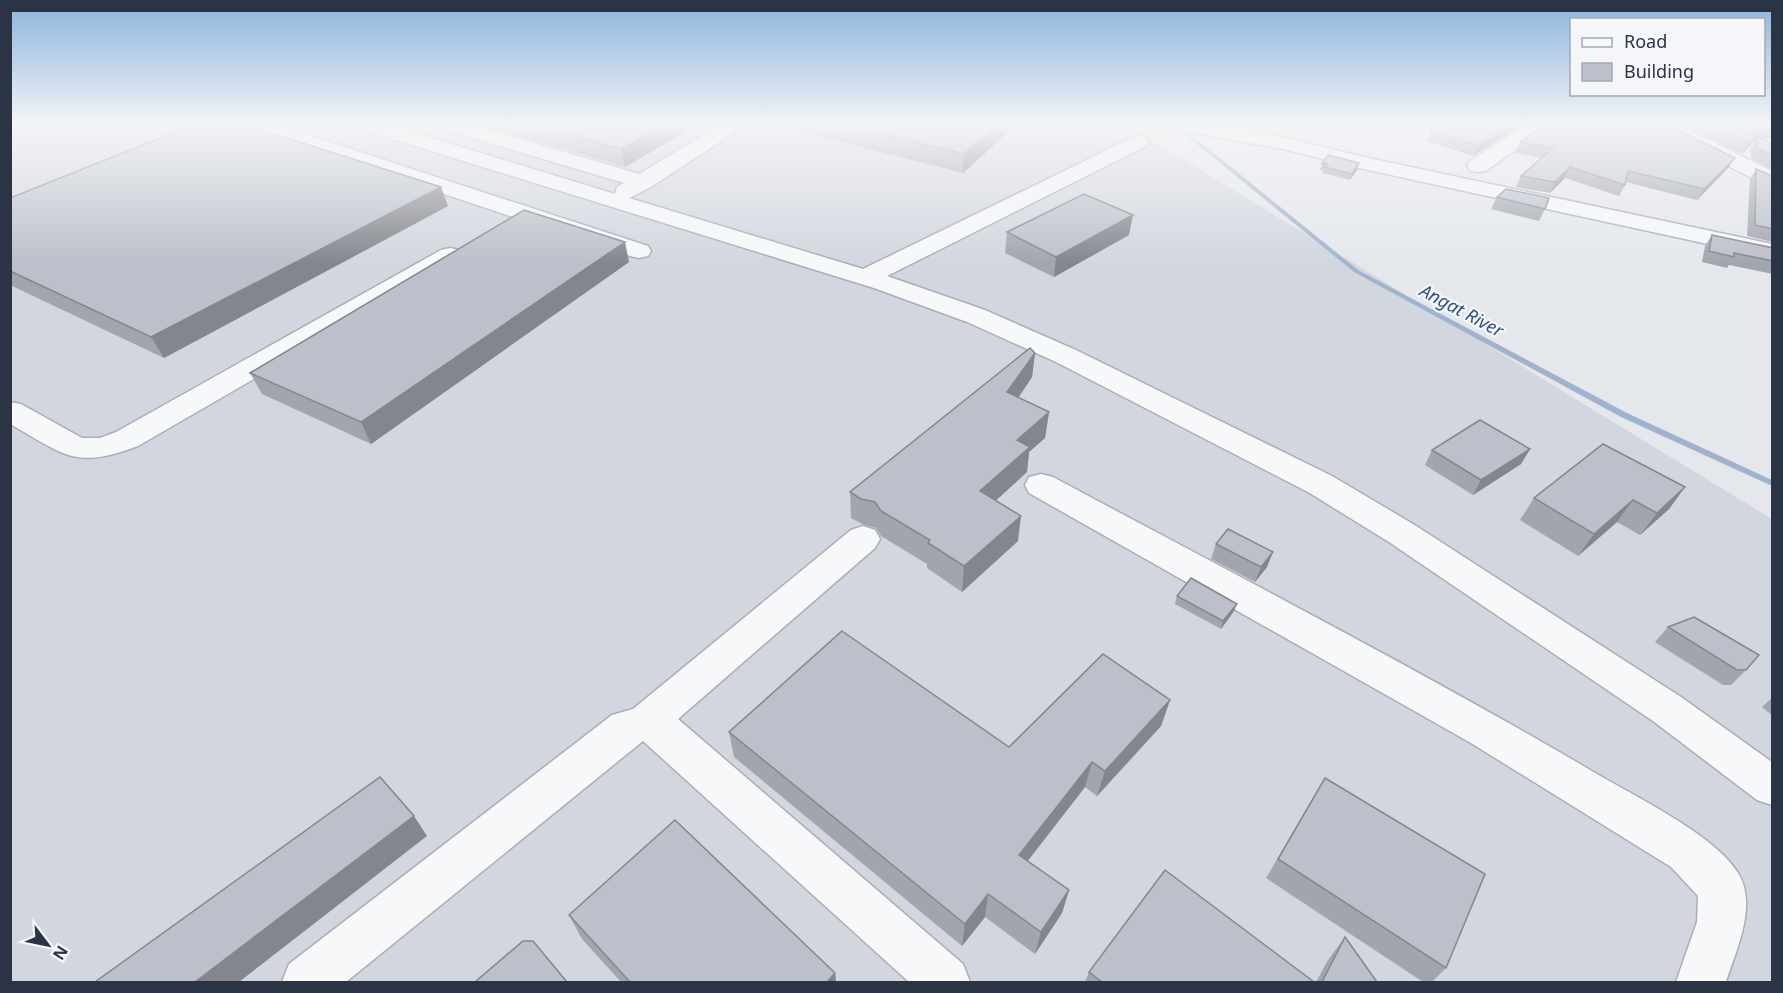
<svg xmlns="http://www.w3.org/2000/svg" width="1783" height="993" font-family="'Noto Sans',sans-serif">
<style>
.built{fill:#d2d6de}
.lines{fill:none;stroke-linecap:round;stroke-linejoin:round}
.stream{fill:#9fb4cc;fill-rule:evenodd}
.minor-casing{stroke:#a9aeb7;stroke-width:3}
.minor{fill:#f7f8fa;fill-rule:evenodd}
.wall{fill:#a1a5ae}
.shaded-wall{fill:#83868d}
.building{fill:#bbc0ca;stroke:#83868d;stroke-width:1.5}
.labels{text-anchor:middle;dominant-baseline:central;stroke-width:4.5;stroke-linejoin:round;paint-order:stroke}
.water-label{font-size:18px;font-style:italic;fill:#34527a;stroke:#f4f6f9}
</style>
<rect width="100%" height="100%" fill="#e4e7ec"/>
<polygon class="built" points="10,125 1082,125 1152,140 1772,519 1772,982 11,982"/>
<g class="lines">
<polygon class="stream" points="1197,127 1202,128 1189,133 1358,270 1627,413 1772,480 1772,486 1621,417 1354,272 1182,132"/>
<g class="minor-casing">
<g id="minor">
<polygon points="247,125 277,125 648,246 651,251 648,256 639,258 630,256 250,129"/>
<polygon points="357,125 389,125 615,194 617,187 624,183 443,129 440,125 472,125 639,174 718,126 732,126 735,130 732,134 651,187 629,198 863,269 1132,138 1139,136 1146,138 1149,142 1146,146 887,276 985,310 1076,350 1332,476 1413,524 1681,697 1772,762 1772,805 1757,800 1653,721 1389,542 1308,492 1056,362 967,322 874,288 360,129"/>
<polygon points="1173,125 1218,125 1283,137 1359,156 1772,244 1772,258 1359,168 1283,149 1183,131 1176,129"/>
<polygon points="1526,125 1550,125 1486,171 1478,172 1470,171 1467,166 1470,161"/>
<polygon points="1652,125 1678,125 1772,171 1772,185 1764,184 1655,129"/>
<path d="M450 248 459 250 462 255 459 260 138 446C75 470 65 455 10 424V402L21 404 82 438H100L116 432 441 250Z"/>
<path d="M1041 474 1053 477C1235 575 1419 669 1597 774 1636 797 1715 835 1738 873 1758 905 1736 950 1726 982H1676L1697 922 1698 896 1671 867 1471 743 1029 493 1025 485 1029 477Z"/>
<polygon points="863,526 875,530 880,539 875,548 678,719 963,964 970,982 909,982 643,741 346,982 282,982 289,964 612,715 633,709 851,530"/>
</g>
</g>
<use href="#minor" class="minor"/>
</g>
<g class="wall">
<polygon points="480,125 697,125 625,167"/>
<polygon points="775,125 1016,125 963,173"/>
<polygon points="1522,125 1473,156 1427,141 1431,131"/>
<polygon points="1683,125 1773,125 1773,137 1762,139 1773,144 1773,170 1751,158 1751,147 1755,140 1753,141 1750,146 1742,154"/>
<polygon points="1520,142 1735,158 1728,168 1697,200 1626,182 1625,185 1619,196 1565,178 1550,193 1516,187 1521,176 1542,158 1515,153"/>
<polygon points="1322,163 1357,170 1350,180 1322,173 1323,170 1320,170"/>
<polygon points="1756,169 1773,176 1773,242 1747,236 1750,179"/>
<polygon points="1497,197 1545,209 1539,221 1491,209"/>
<polygon points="10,198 448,206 164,358 10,285"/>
<polygon points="1007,232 1129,235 1054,277 1005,253"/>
<polygon points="1712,235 1773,247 1773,274 1729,265 1727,268 1702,262 1705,246"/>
<polygon points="629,262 371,444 262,394 250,373"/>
<polygon points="1035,353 1032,377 1018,398 1049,412 1045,438 1029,452 1027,472 995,501 1018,541 962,592 927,568 927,564 881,536 876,528 862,524 851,518 850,492"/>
<polygon points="1530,449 1521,464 1473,495 1425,465 1432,450"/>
<polygon points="1685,487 1669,509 1640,535 1617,522 1578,556 1520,520 1534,498"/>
<polygon points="1216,544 1267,567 1255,582 1211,559"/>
<polygon points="1177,596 1234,611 1221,629 1175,604"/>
<polygon points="1668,627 1746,670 1731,685 1723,685 1655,642"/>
<polygon points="1773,697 1773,716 1762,707"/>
<polygon points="1170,700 1161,726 1097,796 1085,787 1028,861 1069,890 1062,913 1035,954 985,917 962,946 734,757 729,732 1009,747"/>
<polygon points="1325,778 1446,968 1432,982 1423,982 1266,878"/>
<polygon points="569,915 835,973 836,982 621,982 582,939"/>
<polygon points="1345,937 1377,982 1316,982 1328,960"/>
<polygon points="1089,972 1314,982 1085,982"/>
</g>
<g class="shaded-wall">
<polygon points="664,125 697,125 625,167 621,149"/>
<polygon points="998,125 1016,125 963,173 964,154"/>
<polygon points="1510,125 1522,125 1473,156 1478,146"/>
<polygon points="1773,128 1773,137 1757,140 1758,137 1742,154 1749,143 1749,132"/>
<polygon points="1735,158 1728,168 1697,200 1704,189"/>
<polygon points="1359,163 1357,170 1350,180 1352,174"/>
<polygon points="1570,167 1565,178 1550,193 1555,182"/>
<polygon points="441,187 448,206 164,358 151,337"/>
<polygon points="1133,215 1129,235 1054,277 1056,257"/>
<polygon points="625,242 629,262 371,444 361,422"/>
<polygon points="1035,353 1032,377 1005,417 1007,392"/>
<polygon points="1049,412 1045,438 1029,452 1027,472 978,517 980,491 1017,440"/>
<polygon points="1530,449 1521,464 1473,495 1481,480"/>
<polygon points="1685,487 1669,509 1640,535 1657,513"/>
<polygon points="1633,500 1617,522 1578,556 1594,534"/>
<polygon points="1021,516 1018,541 962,592 964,566"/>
<polygon points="1273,552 1267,567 1255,582 1261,567"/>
<polygon points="1237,604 1234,611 1221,629 1223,621"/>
<polygon points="1170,700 1161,726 1097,796 1105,771"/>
<polygon points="1092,762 1085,787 1014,878 1019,855"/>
<polygon points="414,816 427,836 239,982 195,982"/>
<polygon points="1069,890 1062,913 1035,954 1041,932"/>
<polygon points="988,894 985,917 962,946 965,924"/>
<polygon points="835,973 836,982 827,982"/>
</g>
<g class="building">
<polygon points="193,125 246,125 441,187 151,337 10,271 10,198"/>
<polygon points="537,125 664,125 621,149"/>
<polygon points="845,125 998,125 964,154"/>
<polygon points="1440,125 1510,125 1478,146 1431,131"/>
<polygon points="1544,125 1668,125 1735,158 1704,189 1628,171 1625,185 1570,167 1555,182 1521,176 1553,148 1520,142"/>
<polygon points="1710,125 1773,125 1773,128 1749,132 1756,136 1749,143"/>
<polygon points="1758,137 1773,144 1773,156 1757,148"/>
<polygon points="1328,155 1359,163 1352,174 1325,167 1327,164 1322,163"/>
<polygon points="1756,169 1773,176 1773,229 1755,225"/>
<polygon points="1506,189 1549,198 1545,209 1497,197"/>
<polygon points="1084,194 1133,215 1056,257 1007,232"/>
<polygon points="524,210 625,242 361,422 250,373"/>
<polygon points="1712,235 1773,248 1773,261 1734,253 1734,257 1709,251"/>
<polygon points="1030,348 1035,353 1007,392 1049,412 1017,440 1030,447 980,491 1021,516 964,566 928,543 930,540 881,511 875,502 861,499 850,492"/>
<polygon points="1480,420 1530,449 1481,480 1432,450"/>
<polygon points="1603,444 1685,487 1657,513 1633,500 1594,534 1534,498"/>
<polygon points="1228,529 1273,552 1261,567 1216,544"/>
<polygon points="1191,578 1237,604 1223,621 1177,596"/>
<polygon points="1694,617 1759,655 1746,670 1737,670 1668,627"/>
<polygon points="842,631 1009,747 1103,654 1170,700 1105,771 1092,762 1019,855 1069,890 1041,932 988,894 965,924 729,732"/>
<polygon points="380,777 414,816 195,982 95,982"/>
<polygon points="1325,778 1485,874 1446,968 1278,859"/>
<polygon points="675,820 835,973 827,982 630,982 569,915"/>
<polygon points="1165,870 1314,982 1102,982 1089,972"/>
<polygon points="1345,937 1377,982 1322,982"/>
<polygon points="523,941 533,941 567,982 475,982"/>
</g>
<linearGradient id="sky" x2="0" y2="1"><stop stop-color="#8bb4dd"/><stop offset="0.47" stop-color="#f3f4f6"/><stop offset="1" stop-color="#f3f4f6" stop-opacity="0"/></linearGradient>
<rect width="1783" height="264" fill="url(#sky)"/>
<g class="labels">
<g class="water-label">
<text transform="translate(1462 310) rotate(28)">Angat River</text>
</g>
</g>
<rect width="1783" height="993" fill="none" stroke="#2b3445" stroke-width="24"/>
<rect x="1570" y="18" width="195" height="78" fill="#f4f6f9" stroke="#a4a8b1" stroke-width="1.5"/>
<rect x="1582" y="38" width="30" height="9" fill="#f7f8fa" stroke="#a4a8b1" stroke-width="1.5"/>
<text x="1624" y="48" font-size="18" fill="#2b3445">Road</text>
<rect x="1582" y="63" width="30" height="18" fill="#bbc0ca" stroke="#a4a8b1" stroke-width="1.5"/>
<text x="1624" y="78" font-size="18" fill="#2b3445">Building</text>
<g transform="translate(48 945) rotate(122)" stroke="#f4f6f9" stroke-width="4.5" paint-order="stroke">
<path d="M0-4.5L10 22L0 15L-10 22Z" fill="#2b3445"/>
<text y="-9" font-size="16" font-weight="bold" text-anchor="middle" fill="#2b3445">N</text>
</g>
</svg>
